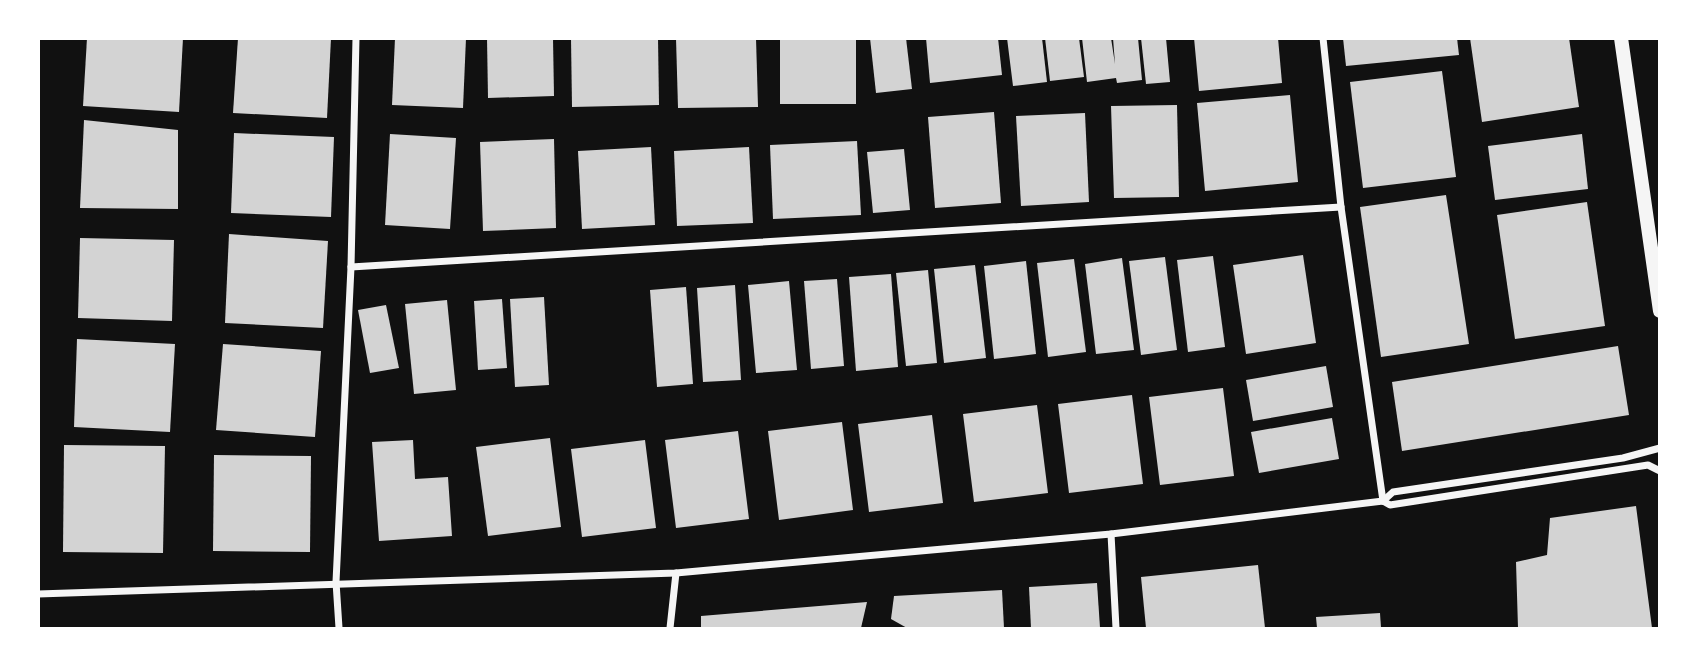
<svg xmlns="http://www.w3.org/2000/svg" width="1698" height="667" font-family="Arial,sans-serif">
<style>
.building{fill:#d3d3d3}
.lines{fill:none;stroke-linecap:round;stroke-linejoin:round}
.minor{stroke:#f5f5f5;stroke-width:7}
.secondary{stroke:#f5f5f5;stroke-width:14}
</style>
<rect width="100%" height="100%" fill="#111"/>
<g class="building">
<polygon points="87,38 183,38 179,112 83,106"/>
<polygon points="238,38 331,38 327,118 233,113"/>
<polygon points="395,38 466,38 463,108 392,105"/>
<polygon points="487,38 553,38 554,96 488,98"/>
<polygon points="571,38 658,38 659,105 572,107"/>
<polygon points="676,38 756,38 758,107 678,108"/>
<rect x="780" y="38" width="76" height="66"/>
<polygon points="870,38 906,38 912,89 876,93"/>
<polygon points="926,38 998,38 1002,75 930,83"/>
<polygon points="1007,38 1042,38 1047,82 1013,86"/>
<polygon points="1045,38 1079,38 1084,77 1050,81"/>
<polygon points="1082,38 1111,38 1115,64 1113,38 1138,38 1142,80 1117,83 1116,78 1087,82"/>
<polygon points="1141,38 1166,38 1170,82 1146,84"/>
<polygon points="1194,38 1278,38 1282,83 1199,91"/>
<polygon points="1343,38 1457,38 1459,55 1346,66"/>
<polygon points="1470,38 1569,38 1579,107 1482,122"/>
<polygon points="1442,71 1456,177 1363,188 1350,82"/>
<polygon points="1290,95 1298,182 1205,191 1197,103"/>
<polygon points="1177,105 1179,197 1114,198 1111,106"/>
<polygon points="994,112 1001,203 935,208 928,117"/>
<polygon points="1085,113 1089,202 1021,206 1016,116"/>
<polygon points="84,120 178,130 178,209 80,208"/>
<polygon points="234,133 334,137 331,217 231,213"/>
<polygon points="390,134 456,138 450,229 385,225"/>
<polygon points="1582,134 1588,189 1495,200 1488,146"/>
<polygon points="554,139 556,228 483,231 480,142"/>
<polygon points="857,141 861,215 773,219 770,145"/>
<polygon points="651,147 655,225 582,229 578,151"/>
<polygon points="749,147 753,223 677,226 674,151"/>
<polygon points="904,149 910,210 873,213 867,152"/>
<polygon points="1446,195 1469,344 1381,357 1360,207"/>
<polygon points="1587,202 1605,326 1515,339 1497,215"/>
<polygon points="229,234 328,241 323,328 225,323"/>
<polygon points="80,238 174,240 172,321 78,318"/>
<polygon points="1303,255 1316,343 1246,354 1233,265"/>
<polygon points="1213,256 1225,347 1188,352 1177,260"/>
<polygon points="1165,257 1177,350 1141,355 1129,261"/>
<polygon points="1122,258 1134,350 1096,354 1085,264"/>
<polygon points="1074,259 1086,352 1048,357 1037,263"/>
<polygon points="1026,261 1036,354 994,359 984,266"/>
<polygon points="975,265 986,358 944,363 934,269"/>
<polygon points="928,270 937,363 906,366 896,273"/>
<polygon points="891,274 898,367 856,371 849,277"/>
<polygon points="837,279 844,366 811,369 804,281"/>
<polygon points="789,281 797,370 756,373 748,285"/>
<polygon points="735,285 741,380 703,382 697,288"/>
<polygon points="686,287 693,384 657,387 650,290"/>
<polygon points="544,297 549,385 515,387 510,299"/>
<polygon points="502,299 507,368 478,370 474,301"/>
<polygon points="447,300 456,390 414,394 405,304"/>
<polygon points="386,305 399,368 370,373 358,310"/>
<polygon points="77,339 175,344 170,432 74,427"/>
<polygon points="223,344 321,351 315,437 216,430"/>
<polygon points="1618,346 1629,415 1402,451 1392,382"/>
<polygon points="1326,366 1333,407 1253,421 1246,380"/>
<polygon points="1223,388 1234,476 1160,485 1149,397"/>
<polygon points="1132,395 1143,484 1069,493 1058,404"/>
<polygon points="1037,405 1048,493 974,502 963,414"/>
<polygon points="932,415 943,503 869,512 858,424"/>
<polygon points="1332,418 1339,459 1259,473 1251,432"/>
<polygon points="842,422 853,510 779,520 768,431"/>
<polygon points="738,431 749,519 676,528 665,440"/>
<polygon points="550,438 561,527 488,536 476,447"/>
<polygon points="413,440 415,479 448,477 452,536 379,541 372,442"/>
<polygon points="645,440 656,528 582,537 571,449"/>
<polygon points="64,445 165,446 163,553 63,552"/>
<polygon points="214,455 311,456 310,552 213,551"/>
<polygon points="1636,506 1652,628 1518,628 1516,562 1547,555 1550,518"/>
<polygon points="1258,565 1265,628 1146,628 1141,577"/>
<polygon points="1097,583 1100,628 1031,628 1029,587"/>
<polygon points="1002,590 1004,628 907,628 891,619 894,596"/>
<polygon points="867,602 861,628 701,628 701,616"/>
<polygon points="1380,613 1381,628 1317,628 1316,617"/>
</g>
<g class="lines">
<g class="minor">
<polyline points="1323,38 1341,207 1383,501"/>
<polyline points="351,267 1341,207"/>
<polyline points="1383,501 1393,492 1623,458 1660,448"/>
<polyline points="1111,534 1116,628"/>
<polyline points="38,594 676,573 1111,534 1383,501 1390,505 1648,465 1660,471"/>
<polyline points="339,628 336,582 351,267 356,38"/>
<polyline points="670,628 676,573"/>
</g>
<polyline class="secondary" points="1621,38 1660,311"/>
</g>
<rect width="1698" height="667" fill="none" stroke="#ffffff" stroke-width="80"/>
</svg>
